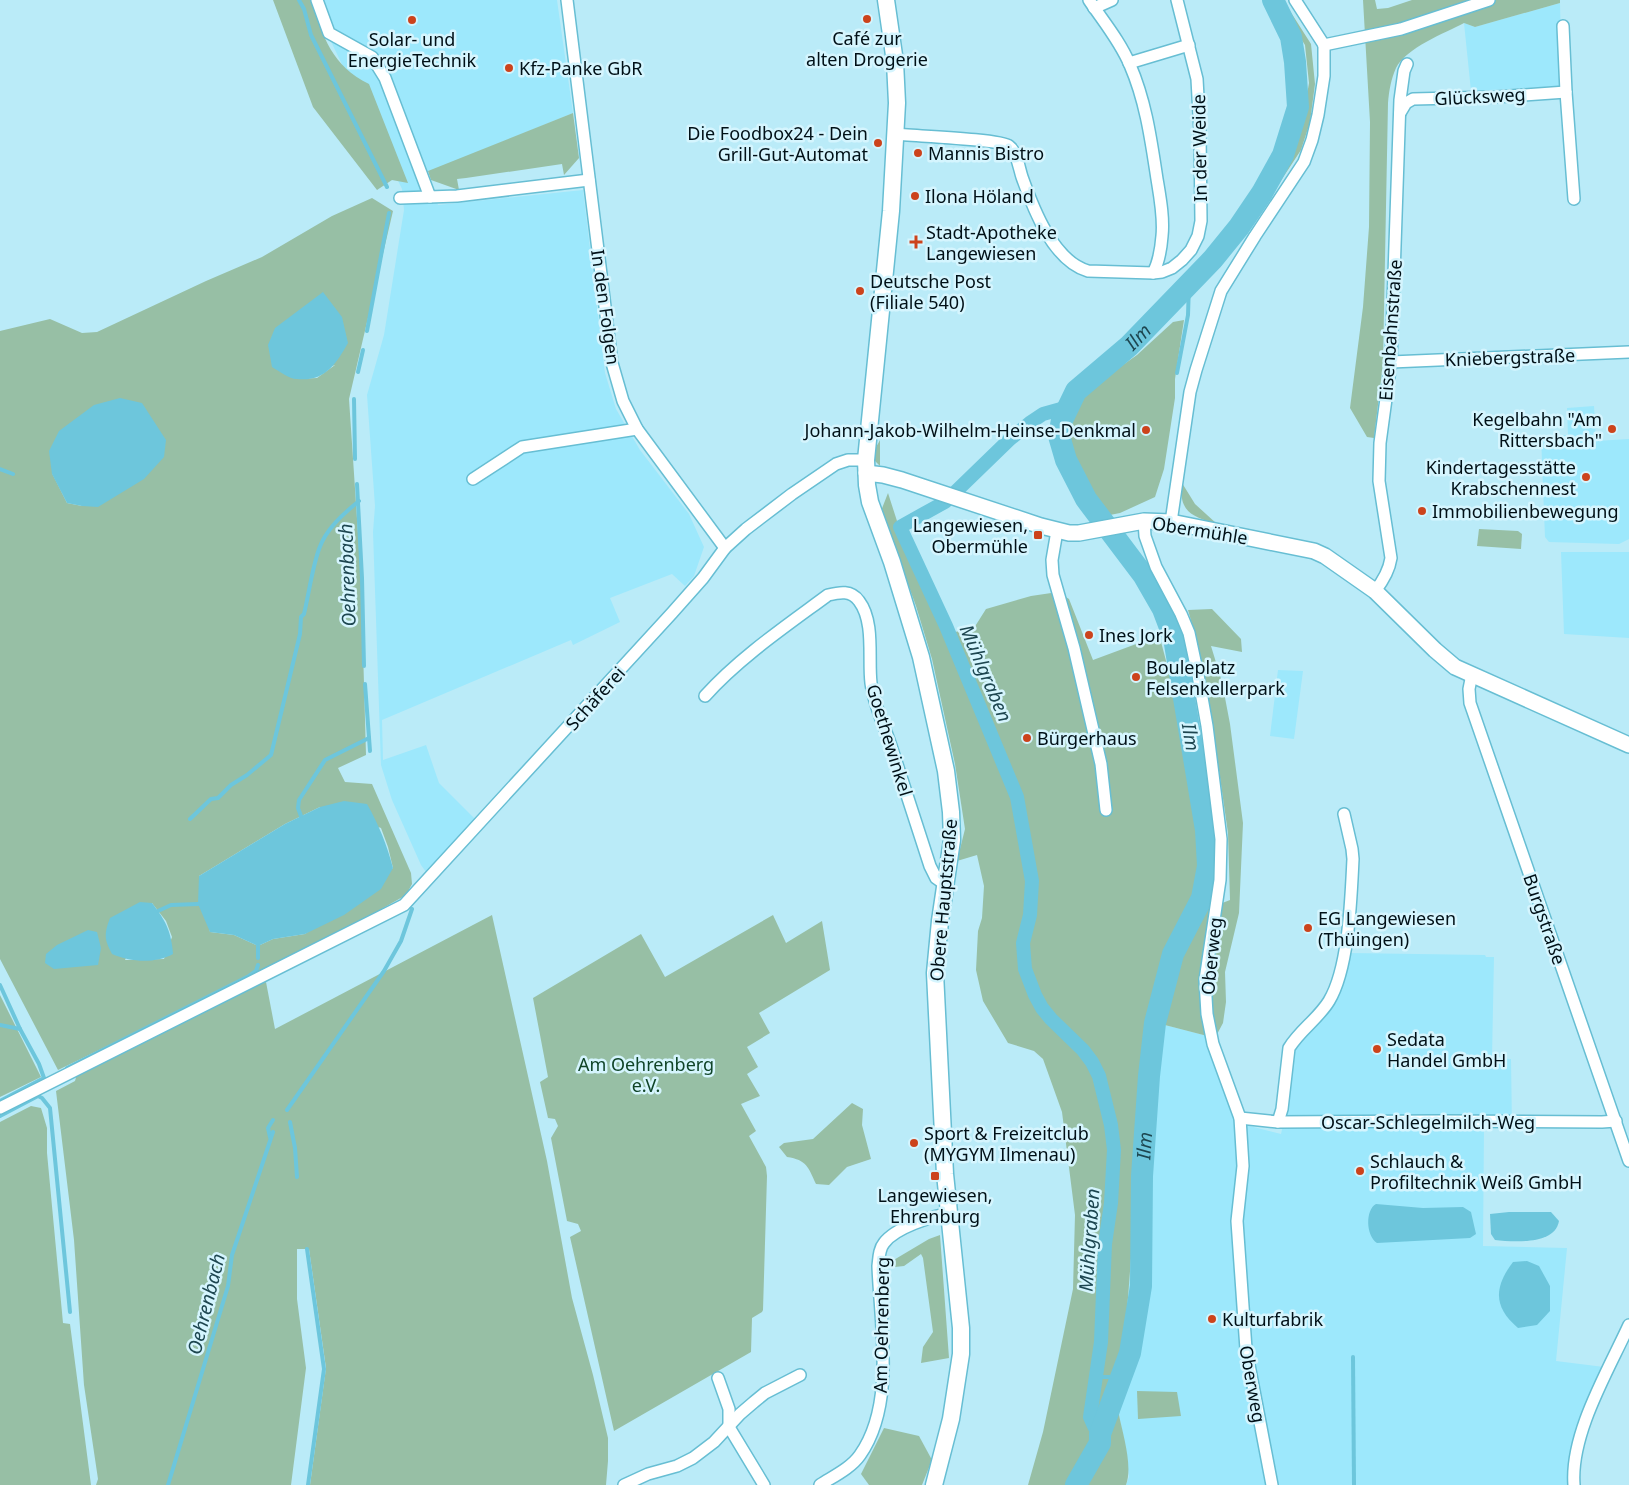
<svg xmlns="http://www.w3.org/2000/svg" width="1629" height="1485" font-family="'Noto Sans',sans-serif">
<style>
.built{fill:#9de8fc}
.green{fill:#97bfa5;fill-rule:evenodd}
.water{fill:#6dc6dc}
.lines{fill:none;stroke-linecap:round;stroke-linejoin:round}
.stream{stroke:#6dc6dc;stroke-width:4}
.canal{stroke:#6dc6dc;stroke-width:14}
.river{stroke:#6dc6dc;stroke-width:22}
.minor-casing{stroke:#67bed3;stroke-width:14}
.tertiary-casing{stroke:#67bed3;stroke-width:18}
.secondary-casing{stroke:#67bed3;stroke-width:19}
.minor{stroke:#fff;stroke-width:11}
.tertiary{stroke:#fff;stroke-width:15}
.secondary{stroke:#fff;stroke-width:16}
.poi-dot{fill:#cc431c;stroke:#d5f5fe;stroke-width:2}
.labels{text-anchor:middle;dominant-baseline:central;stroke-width:5;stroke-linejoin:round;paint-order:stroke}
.poi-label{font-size:18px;fill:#001017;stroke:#d5f5fe;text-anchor:start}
.street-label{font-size:18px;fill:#001017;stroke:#d5f5fe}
.park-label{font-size:18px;fill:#104428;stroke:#d5f5fe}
.water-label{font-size:19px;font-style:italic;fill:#1d4650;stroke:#d5f5fe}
</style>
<rect width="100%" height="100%" fill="#baebf8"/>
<g class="built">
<polygon points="311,0 557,0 573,113 428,172 438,205 583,190 605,373 616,409 640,450 689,514 704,547 694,576 685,586 672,574 610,598 620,622 573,645 571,640 382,720 383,760 426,745 439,783 475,819 426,872 421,865 392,800 381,765 373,532 375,506 367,395 384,335 404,210 402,189"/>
<polygon points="1560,3 1562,86 1471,91 1464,23 1475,27"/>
<polygon points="1594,406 1596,441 1629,439 1629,539 1619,544 1549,542 1545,537 1541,436 1568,435 1567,408"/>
<polygon points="1561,552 1629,552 1629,638 1564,634"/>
<polygon points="1278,670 1303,671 1294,739 1270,736"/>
<polygon points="1349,953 1485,955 1486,957 1494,957 1492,1058 1511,1059 1512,1128 1484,1128 1483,1246 1567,1248 1556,1361 1604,1367 1571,1485 1126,1485 1129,1477 1124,1440 1119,1415 1139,1154 1161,1024 1215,1038 1234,1122 1281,1134 1286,1111 1294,1047 1333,1002"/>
</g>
<g class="green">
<path d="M273 0H311C323 37 332 66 369 84L408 183 392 180 377 190 313 107Z"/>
<polygon points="1276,0 1283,0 1311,44 1315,84 1310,122 1301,150 1276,188 1272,183 1297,137 1304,112 1309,83 1305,45"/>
<path d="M1363 0H1375L1377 9 1388 8 1412 0H1560V3L1475 27 1464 23C1445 33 1406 48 1396 68 1391 79 1389 91 1388 103L1383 363 1374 438 1367 437 1350 408 1363 307 1369 227 1370 122Z"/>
<polygon points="573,113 579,158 564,175 562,164 466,178 457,179 459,190 431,180 428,171"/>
<path d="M372 198 393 211 349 399 361 578 366 755 338 768 345 782 372 784 411 873 412 884 406 895 336 935 58 1070 0 959V331L50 319 82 333 97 332 206 281 262 257 332 216ZM335 365 317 378 296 379ZM52 473 82 506 67 503ZM320 807 381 828 388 847 393 868 305 934 273 939 258 946 234 935 210 932 199 876 285 824ZM152 903 166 921 172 937 164 959 125 960Z"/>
<polygon points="1184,320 1175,379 1175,398 1164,469 1155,497 1120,513 1105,516 1087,493 1073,465 1064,440 1067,421 1089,389 1137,355 1173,322"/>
<polygon points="880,440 880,466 874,460 874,451"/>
<path d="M1182 483 1195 504 1217 524C1193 517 1178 512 1182 483Z"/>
<path d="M888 493 906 549H913L955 632 974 628 986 609 1031 596 1058 592 1069 599 1093 660 1155 637 1160 638 1174 691 1181 741 1199 830 1207 909 1230 900 1228 833 1207 687 1198 645 1188 610 1212 609 1241 639 1242 652 1211 646 1222 682 1230 724 1243 823 1239 913 1225 972 1226 1002 1223 1023 1215 1038 1161 1024 1139 1154 1119 1415C1123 1435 1133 1466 1126 1485H1028L1043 1432 1073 1289 1075 1215 1062 1112 1043 1059 1034 1051 1008 1043 983 1001 976 970 978 931 982 918 984 886 977 855 957 861 965 829 955 764 932 659 916 606 881 511Z"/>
<polygon points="1479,529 1518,531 1522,534 1521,549 1477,546"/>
<polygon points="492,915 547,1161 572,1298 593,1375 608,1438 608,1461 606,1485 310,1485 326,1368 309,1249 297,1249 297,1299 306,1368 291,1485 96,1485 98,1479 84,1385 74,1240 56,1091 75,1081 77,1074 240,991 266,982 275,1029"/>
<polygon points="773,915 786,943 822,921 830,970 759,1013 770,1033 747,1047 758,1067 747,1074 760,1096 741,1104 756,1131 749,1136 766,1167 767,1176 763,1310 762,1312 752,1318 751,1352 614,1431 570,1237 581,1231 578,1224 567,1221 551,1138 558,1126 555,1119 548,1118 540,1082 548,1077 533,998 641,934 665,977"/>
<polygon points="0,995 41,1077 0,1097"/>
<path d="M852 1103 863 1109 862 1125 871 1159 847 1167 829 1185 816 1184C808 1167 807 1160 787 1157L779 1147 784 1143 813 1139Z"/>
<polygon points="31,1106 41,1108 47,1128 47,1153 63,1323 70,1324 91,1485 0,1485 0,1122"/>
<polygon points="940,1235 949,1358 921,1363 923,1347 933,1332 923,1258 921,1254 904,1266 895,1267 892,1261 929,1239"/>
<polygon points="1137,1391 1177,1392 1181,1416 1138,1419"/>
<polygon points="884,1428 919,1436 932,1460 922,1485 869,1485 861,1474"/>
</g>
<g class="water">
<path d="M323 292 342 317 348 343C336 364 325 382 297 379 289 379 279 371 272 367L268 345 275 328Z"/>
<polygon points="120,398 142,403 166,440 164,457 144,479 98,507 82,506 67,503 52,474 49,451 59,431 94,405"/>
<path d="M344 801 367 804C379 825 387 845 393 868L381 889 344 915 305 934 273 939 258 946 234 935 210 932 198 904 199 876 285 824 320 807Z"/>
<path d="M140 902 152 903C166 921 171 931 173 954 155 964 130 962 112 954 104 939 104 934 110 918Z"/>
<polygon points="88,930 97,932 101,948 98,965 54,969 45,963 46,954 57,945"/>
<path d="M1376 1204 1423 1208 1463 1207 1471 1212 1476 1234 1470 1238 1377 1243C1366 1236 1365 1210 1376 1204Z"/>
<path d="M1509 1212H1551L1559 1221C1555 1245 1514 1242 1495 1240L1491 1234 1490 1214Z"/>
<path d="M1527 1261 1539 1266 1550 1286V1311L1537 1325 1518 1328C1493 1307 1494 1287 1513 1262Z"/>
</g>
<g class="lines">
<g class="stream">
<polyline points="299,0 304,9 311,35 387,187"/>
<polyline points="367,331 389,213"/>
<polyline points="358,372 363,350"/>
<polyline points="1177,373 1188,315 1189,284"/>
<polyline points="354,399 355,459"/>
<polyline points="0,469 13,474"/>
<polyline points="357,484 362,578 364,666"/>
<polyline points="365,684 370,751"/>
<polyline points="301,816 298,808 299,800 325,760 369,738"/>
<path d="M190 819 211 799 218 798 231 785 247 775 271 755 300 634 301 617 304 614C309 593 312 569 319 549 326 529 343 514 359 501"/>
<polyline points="158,911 171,905 198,904"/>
<polyline points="258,958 258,946"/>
<polyline points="0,985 20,1029 39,1064 44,1078 0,1101"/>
<polyline points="0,1025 20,1029"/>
<polyline points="67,1068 249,976 256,971 258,965"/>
<polyline points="287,1110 384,971 401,941 412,909"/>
<polyline points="0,1116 38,1096 42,1098 50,1108 70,1312"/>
<polyline points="290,1122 295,1148 297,1177"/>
<polyline points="270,1137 268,1128 273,1120"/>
<polyline points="307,1249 324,1369 308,1485"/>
<polyline points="1353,1357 1354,1485"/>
<polyline points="1097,1377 1120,1377"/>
<polyline points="168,1485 228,1286 232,1255 273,1132"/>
</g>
<polyline class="canal" points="1068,407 1043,414 1031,422 1010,439 945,502 900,527 946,626 1017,797 1032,881 1030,915 1023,943 1025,969 1035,995 1042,1008 1051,1019 1083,1050 1092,1062 1099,1076 1111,1125 1114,1150 1111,1203 1105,1244 1101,1342 1090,1417 1094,1426 1100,1434"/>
<path class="river" id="s1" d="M1076 1485 1100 1443V1434L1130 1353 1141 1286 1142 1176 1149 1076 1155 1023 1173 954 1202 898 1208 866 1206 830 1174 638 1163 609 1144 576 1086 499 1066 460 1059 436 1062 420 1076 391 1129 346 1213 259 1239 227 1262 193 1283 155 1298 107 1295 62 1291 37 1273 0"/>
<g class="minor-casing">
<g id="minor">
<polyline points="317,0 329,33 372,57 385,78 430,197"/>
<polyline points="567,0 612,363 623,401 637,429 725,548"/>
<path d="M1089 0C1103 21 1120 41 1130 65 1146 102 1151 140 1157 179 1160 197 1164 218 1162 236 1161 249 1159 262 1153 273"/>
<polyline points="1295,0 1324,45"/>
<polyline points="1094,8 1112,0"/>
<polyline points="1563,26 1566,92 1574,199"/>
<polyline points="1324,45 1401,29 1489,0"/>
<polyline points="1129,63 1189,45"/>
<polyline points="1400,113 1406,103 1413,99 1496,97 1566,92"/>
<path d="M895 134C913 136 1000 139 1009 146 1017 152 1019 168 1022 177 1033 208 1053 261 1088 271L1153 273 1162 272 1172 268 1182 260 1191 250 1198 236 1201 221 1200 133 1197 79 1177 0"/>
<polyline points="400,198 457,196 589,180"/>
<polyline points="1391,362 1629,352"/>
<polyline points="473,479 522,447 637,429"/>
<polyline points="1144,521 1145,536 1156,567 1181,614 1189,633 1198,675 1207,726 1221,839 1220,880 1205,980 1207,1014 1213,1044 1240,1118 1243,1166 1237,1221 1246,1349 1272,1485"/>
<polyline points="1171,522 1190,392 1196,370 1221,291 1255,236 1304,162 1312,140 1318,115 1324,76 1324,45"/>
<polyline points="1057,531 1052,560 1053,575 1074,648 1101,764 1106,810"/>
<path d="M1375 591C1383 581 1389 571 1391 558L1379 481 1380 443 1391 362 1400 100 1404 71 1407 64"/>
<polyline points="1472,674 1469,689 1470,703 1629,1161"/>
<path d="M705 696C739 658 786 626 828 595 840 592 851 590 859 601 875 622 868 659 871 683 874 706 885 727 892 749 905 788 917 827 930 866L936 878 946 885"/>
<polyline points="0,1108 404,905 672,613 703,578 725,548 746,529 792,494 836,464 848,460 866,460"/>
<polyline points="1240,1118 1278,1122 1441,1121 1602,1122 1616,1121"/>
<path d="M1278 1122 1282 1109 1289 1048C1300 1030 1318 1019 1329 1001 1349 968 1351 898 1353 859L1352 849 1344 814"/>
<polyline points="718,1378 729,1409 729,1427 764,1485"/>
<polyline points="624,1485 648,1474 677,1466 693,1458 714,1442 740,1414 754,1402 765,1393 800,1375"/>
<path d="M820 1485C834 1476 851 1468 860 1455 896 1404 880 1324 878 1266 879 1258 879 1249 884 1243 895 1228 931 1216 949 1214"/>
<path d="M1574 1485C1570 1434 1608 1371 1629 1325"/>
</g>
</g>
<g class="tertiary-casing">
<polyline id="tertiary" points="866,473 883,475 902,480 1041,526 1069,533 1079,533 1144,521 1171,522 1314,551 1325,556 1375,591 1435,650 1455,667 1629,745"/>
</g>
<g class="secondary-casing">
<polyline id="secondary" points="886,0 895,62 897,103 891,211 866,460 867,485 870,502 892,562 921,657 946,771 951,812 952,840 940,921 935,973 945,1174 961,1328 961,1354 951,1419 934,1485"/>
</g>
<use href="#minor" class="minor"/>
<use href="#tertiary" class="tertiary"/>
<use href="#secondary" class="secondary"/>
</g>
<g class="poi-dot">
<circle cx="867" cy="19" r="5"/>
<circle cx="412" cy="20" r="5"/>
<circle cx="509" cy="68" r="5"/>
<circle cx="878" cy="143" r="5"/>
<circle cx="918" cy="153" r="5"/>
<circle cx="915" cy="196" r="5"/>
<path d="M913.5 234.5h5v5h5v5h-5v5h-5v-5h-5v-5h5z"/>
<circle cx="860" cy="291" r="5"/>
<circle cx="1612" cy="429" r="5"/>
<circle cx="1146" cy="430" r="5"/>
<circle cx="1586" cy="477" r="5"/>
<circle cx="1422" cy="511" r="5"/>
<rect x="1033" y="530" width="10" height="10" rx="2.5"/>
<circle cx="1089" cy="635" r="5"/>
<circle cx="1136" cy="677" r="5"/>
<circle cx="1027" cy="738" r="5"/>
<circle cx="1308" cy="928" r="5"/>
<circle cx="1377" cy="1049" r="5"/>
<circle cx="914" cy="1143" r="5"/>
<circle cx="1360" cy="1171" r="5"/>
<rect x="930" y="1171" width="10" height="10" rx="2.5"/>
<circle cx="1212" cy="1319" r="5"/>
</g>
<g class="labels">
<g class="poi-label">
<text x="867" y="38" text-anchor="middle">Café zur<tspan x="867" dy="21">alten Drogerie</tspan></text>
<text x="412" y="39" text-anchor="middle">Solar- und<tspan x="412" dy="21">EnergieTechnik</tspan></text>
<text x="519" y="68">Kfz-Panke GbR</text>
<text x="868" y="133" text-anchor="end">Die Foodbox24 - Dein<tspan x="868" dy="21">Grill-Gut-Automat</tspan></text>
<text x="928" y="153">Mannis Bistro</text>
<text x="925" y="196">Ilona Höland</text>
<text x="926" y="232">Stadt-Apotheke<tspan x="926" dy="21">Langewiesen</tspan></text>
<text x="870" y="281">Deutsche Post<tspan x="870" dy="21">(Filiale 540)</tspan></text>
<text x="1602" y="419" text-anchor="end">Kegelbahn "Am<tspan x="1602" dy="21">Rittersbach"</tspan></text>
<text x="1136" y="430" text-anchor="end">Johann-Jakob-Wilhelm-Heinse-Denkmal</text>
<text x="1576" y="467" text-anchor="end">Kindertagesstätte<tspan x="1576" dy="21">Krabschennest</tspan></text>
<text x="1432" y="511">Immobilienbewegung</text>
<text x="1028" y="525" text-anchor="end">Langewiesen,<tspan x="1028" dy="21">Obermühle</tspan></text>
<text x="1099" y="635">Ines Jork</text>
<text x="1146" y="667">Bouleplatz<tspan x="1146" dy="21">Felsenkellerpark</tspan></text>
<text x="1037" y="738">Bürgerhaus</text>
<text x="1318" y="918">EG Langewiesen<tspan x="1318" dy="21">(Thüingen)</tspan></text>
<text x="1387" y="1039">Sedata<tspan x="1387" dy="21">Handel GmbH</tspan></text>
<text x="924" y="1133">Sport &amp; Freizeitclub<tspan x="924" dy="21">(MYGYM Ilmenau)</tspan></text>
<text x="1370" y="1161">Schlauch &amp;<tspan x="1370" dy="21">Profiltechnik Weiß GmbH</tspan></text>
<text x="935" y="1195" text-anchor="middle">Langewiesen,<tspan x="935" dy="21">Ehrenburg</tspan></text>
<text x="1222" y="1319">Kulturfabrik</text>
</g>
<g class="street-label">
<text transform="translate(1480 96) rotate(-3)">Glücksweg</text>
<text transform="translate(1199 148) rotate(-91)">In der Weide</text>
<text transform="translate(606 307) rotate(82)">In den Folgen</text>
<text transform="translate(1390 330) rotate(-86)">Eisenbahnstraße</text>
<text transform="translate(1510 357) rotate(-2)">Kniebergstraße</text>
<text transform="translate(1200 530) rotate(9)">Obermühle</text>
<text transform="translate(595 698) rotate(-48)">Schäferei</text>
<text transform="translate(890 740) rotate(73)">Goethewinkel</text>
<text transform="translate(943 900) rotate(-85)">Obere Hauptstraße</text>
<text transform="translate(1545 919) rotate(71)">Burgstraße</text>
<text transform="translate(1211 956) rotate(-84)">Oberweg</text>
<text x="1428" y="1122">Oscar-Schlegelmilch-Weg</text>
<text transform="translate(881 1325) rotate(-89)">Am Oehrenberg</text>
<text transform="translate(1253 1384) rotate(80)">Oberweg</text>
</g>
<g class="park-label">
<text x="646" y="1064">Am Oehrenberg<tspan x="646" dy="21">e.V.</tspan></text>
</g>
<g class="water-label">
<text stroke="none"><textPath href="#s1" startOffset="1238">Ilm</textPath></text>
<text transform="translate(347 575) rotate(-92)">Oehrenbach</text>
<text transform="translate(986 673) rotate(67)">Mühlgraben</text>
<text transform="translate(1191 737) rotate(80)">Ilm</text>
<text stroke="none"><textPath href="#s1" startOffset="352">Ilm</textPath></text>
<text transform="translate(1089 1240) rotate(-86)">Mühlgraben</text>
<text transform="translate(206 1304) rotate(-76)">Oehrenbach</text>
</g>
</g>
</svg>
